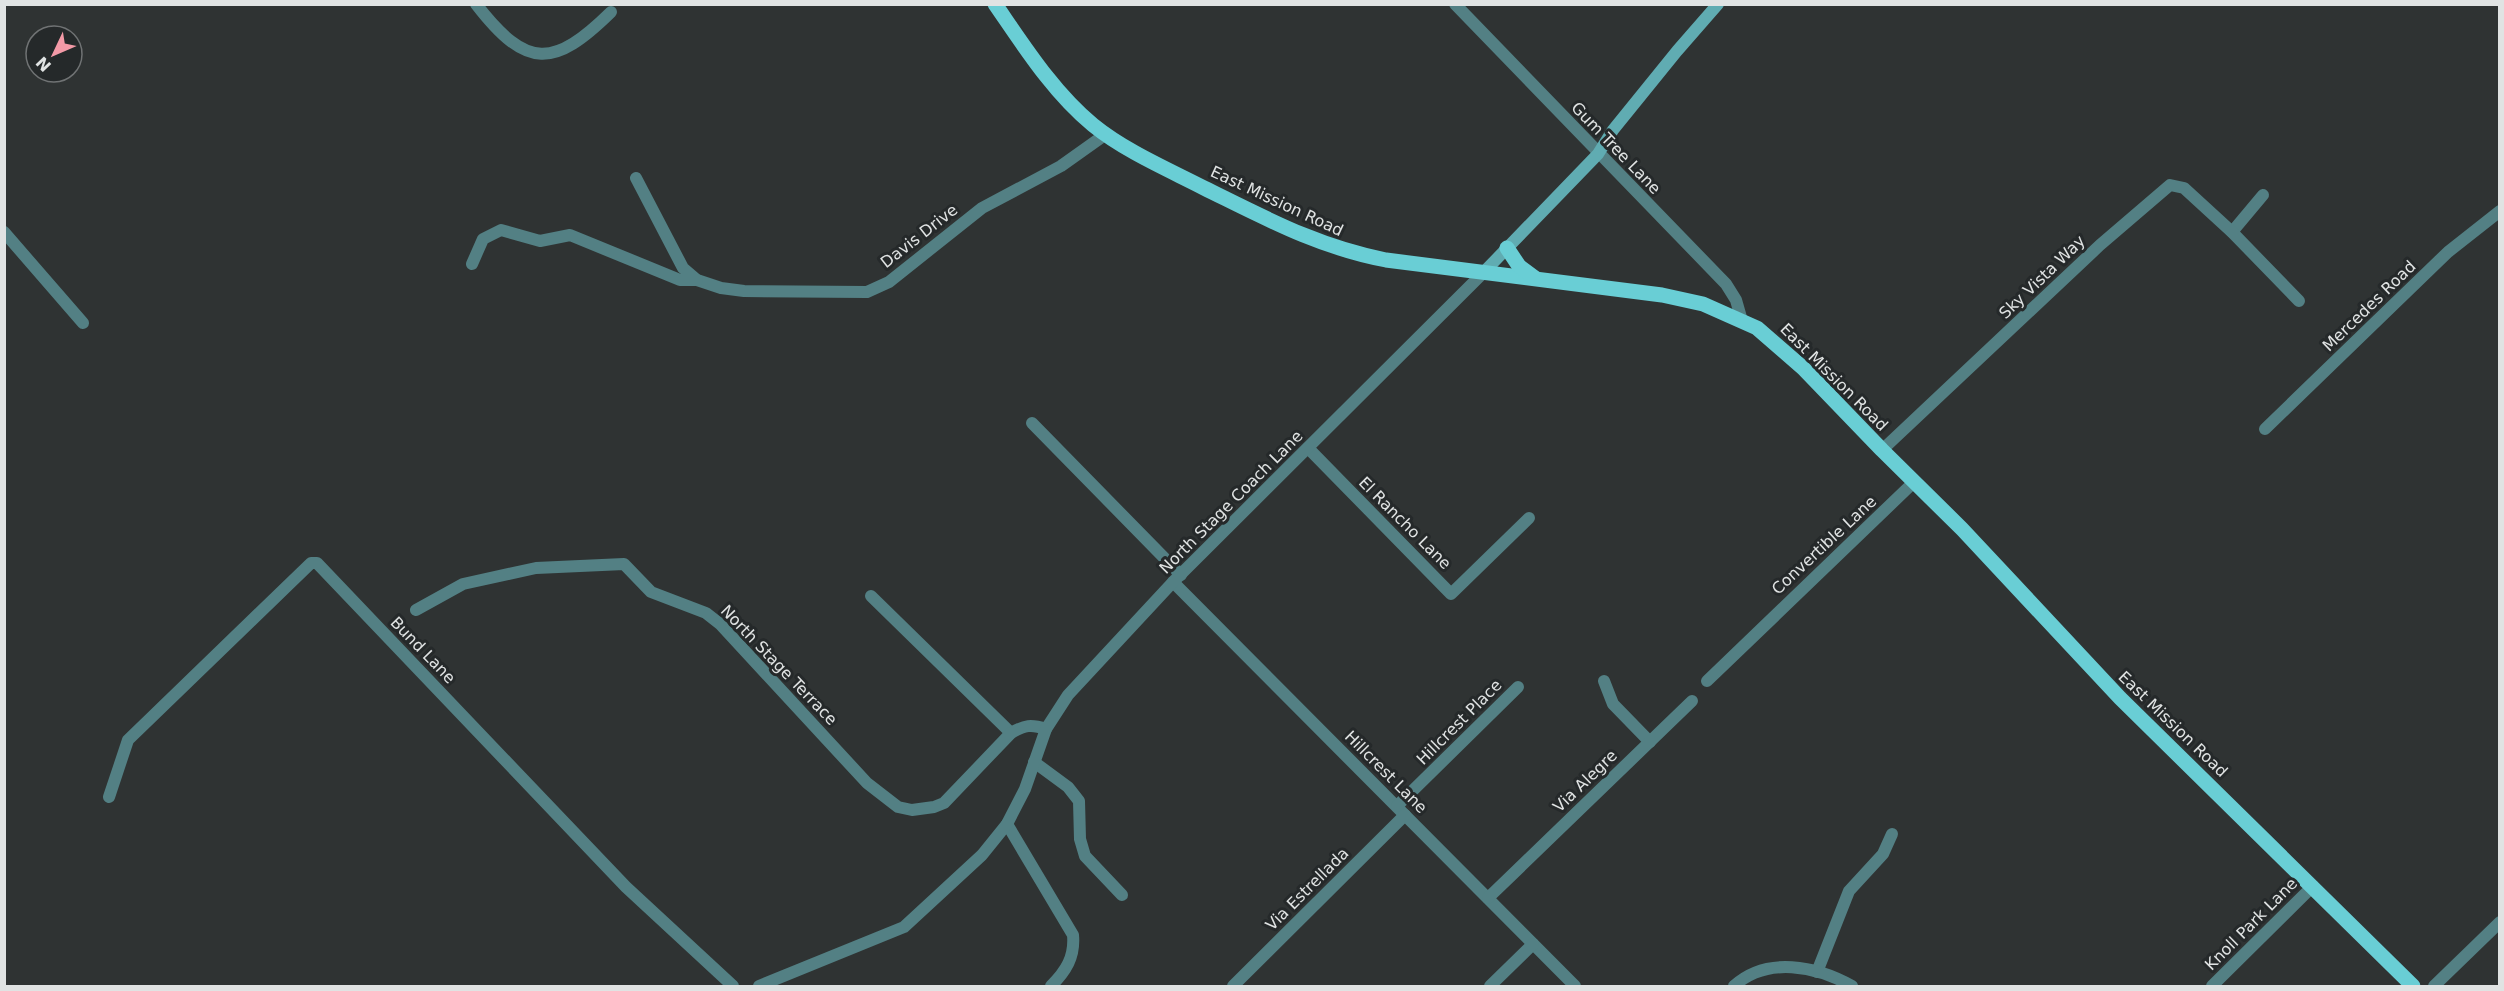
<svg xmlns="http://www.w3.org/2000/svg" width="2504" height="991" font-family="'DejaVu Sans',sans-serif">
<style>
.lines{fill:none;stroke-linecap:round;stroke-linejoin:round}
.minor{stroke:#538084;stroke-width:12}
.tertiary{stroke:#538084;stroke-width:12}
.secondary{stroke:#60acb2;stroke-width:12}
.primary{stroke:#69ced5;stroke-width:15}
.labels{text-anchor:middle;dominant-baseline:central;stroke-width:6;stroke-linejoin:round;paint-order:stroke}
.street-label{font-size:16px;fill:#e0e3e3;stroke:#25292a}
</style>
<rect width="100%" height="100%" fill="#2f3333"/>
<g class="lines">
<g class="minor">
<path d="M476 4C527 70 554 68 611 12"/>
<polyline points="636,178 683,268 697,280 721,288 744,291 867,292 889,282 982,208 1061,166 1106,134"/>
<polyline points="4,232 83,323"/>
<polyline points="2232,232 2263,195"/>
<polyline points="472,264 483,239 501,230 540,241 570,235 680,280 697,280"/>
<polyline points="1032,423 1181,575"/>
<polyline points="2265,429 2448,252 2500,211"/>
<polyline points="1308,448 1451,594 1529,518"/>
<polyline points="1882,450 2100,245 2170,185 2184,188 2232,232 2299,301"/>
<polyline points="1173,582 1575,986"/>
<polyline points="871,596 1011,733"/>
<path d="M416 610 463 584 536 568 624 564 651 592 706 613 720 624 867 783 898 807 912 810 934 807 944 803 1011 733C1025 725 1031 724 1046 729"/>
<polyline points="1604,681 1613,704 1650,742"/>
<polyline points="1707,681 1914,482"/>
<polyline points="1034,762 1068,787 1079,801 1080,839 1085,856 1122,895"/>
<polyline points="109,797 128,740 311,563 317,563 626,887 733,986"/>
<polyline points="1397,806 1518,687"/>
<path d="M1007 824 1073 935C1075 957 1066 971 1051 986"/>
<polyline points="1488,898 1692,701"/>
<polyline points="1817,972 1849,891 1883,854 1892,834"/>
<polyline points="759,986 904,927 982,855 1007,824 1025,789 1046,729 1068,695 1173,582 1483,273"/>
<polyline points="1233,986 1405,815"/>
<polyline points="1490,986 1533,944"/>
<path d="M1734 986C1767 956 1816 966 1852 986"/>
<polyline points="2212,986 2313,886"/>
<polyline points="2434,986 2500,922"/>
</g>
<polyline class="tertiary" points="1455,4 1726,284 1736,300 1742,321"/>
<polyline class="secondary" points="1483,273 1598,154 1613,130 1677,51 1718,4"/>
<g class="primary">
<path d="M995 4C1024 46 1053 92 1093 125 1125 151 1167 169 1204 188 1265 218 1318 247 1386 260L1662 295 1703 304 1757 328 1803 368 1882 450 1962 529 2120 698 2413 986"/>
<polyline points="1507,248 1519,266 1535,278"/>
</g>
</g>
<g class="labels">
<g class="street-label">
<text transform="translate(1616 148) rotate(46)">Gum Tree Lane</text>
<text transform="translate(1277 201) rotate(25)">East Mission Road</text>
<text transform="translate(919 236) rotate(-38)">Davis Drive</text>
<text transform="translate(2042 277) rotate(-44)">Sky Vista Way</text>
<text transform="translate(2369 306) rotate(-44)">Mercedes Road</text>
<text transform="translate(1834 377) rotate(45)">East Mission Road</text>
<text transform="translate(1231 502) rotate(-45)">North Stage Coach Lane</text>
<text transform="translate(1405 523) rotate(45)">El Rancho Lane</text>
<text transform="translate(1824 545) rotate(-43)">Convertible Lane</text>
<text transform="translate(423 650) rotate(46)">Bund Lane</text>
<text transform="translate(779 665) rotate(46)">North Stage Terrace</text>
<text transform="translate(1459 722) rotate(-45)">Hillcrest Place</text>
<text transform="translate(2173 724) rotate(44)">East Mission Road</text>
<text transform="translate(1386 772) rotate(45)">Hillcrest Lane</text>
<text transform="translate(1585 781) rotate(-44)">Via Alegre</text>
<text transform="translate(1307 889) rotate(-45)">Via Estrellada</text>
<text transform="translate(2251 924) rotate(-45)">Knoll Park Lane</text>
</g>
</g>
<rect width="2504" height="991" fill="none" stroke="#e0e3e3" stroke-width="12"/>
<g transform="translate(54 54) rotate(226)"><circle r="28" fill="#25292a" stroke="#707374" stroke-width="1.5"/>
<path d="M0-4.5L10 22L0 15L-10 22Z" fill="#f39aa7"/>
<text y="-9" font-size="16" font-weight="bold" text-anchor="middle" fill="#e0e3e3">N</text>
</g>
</svg>
